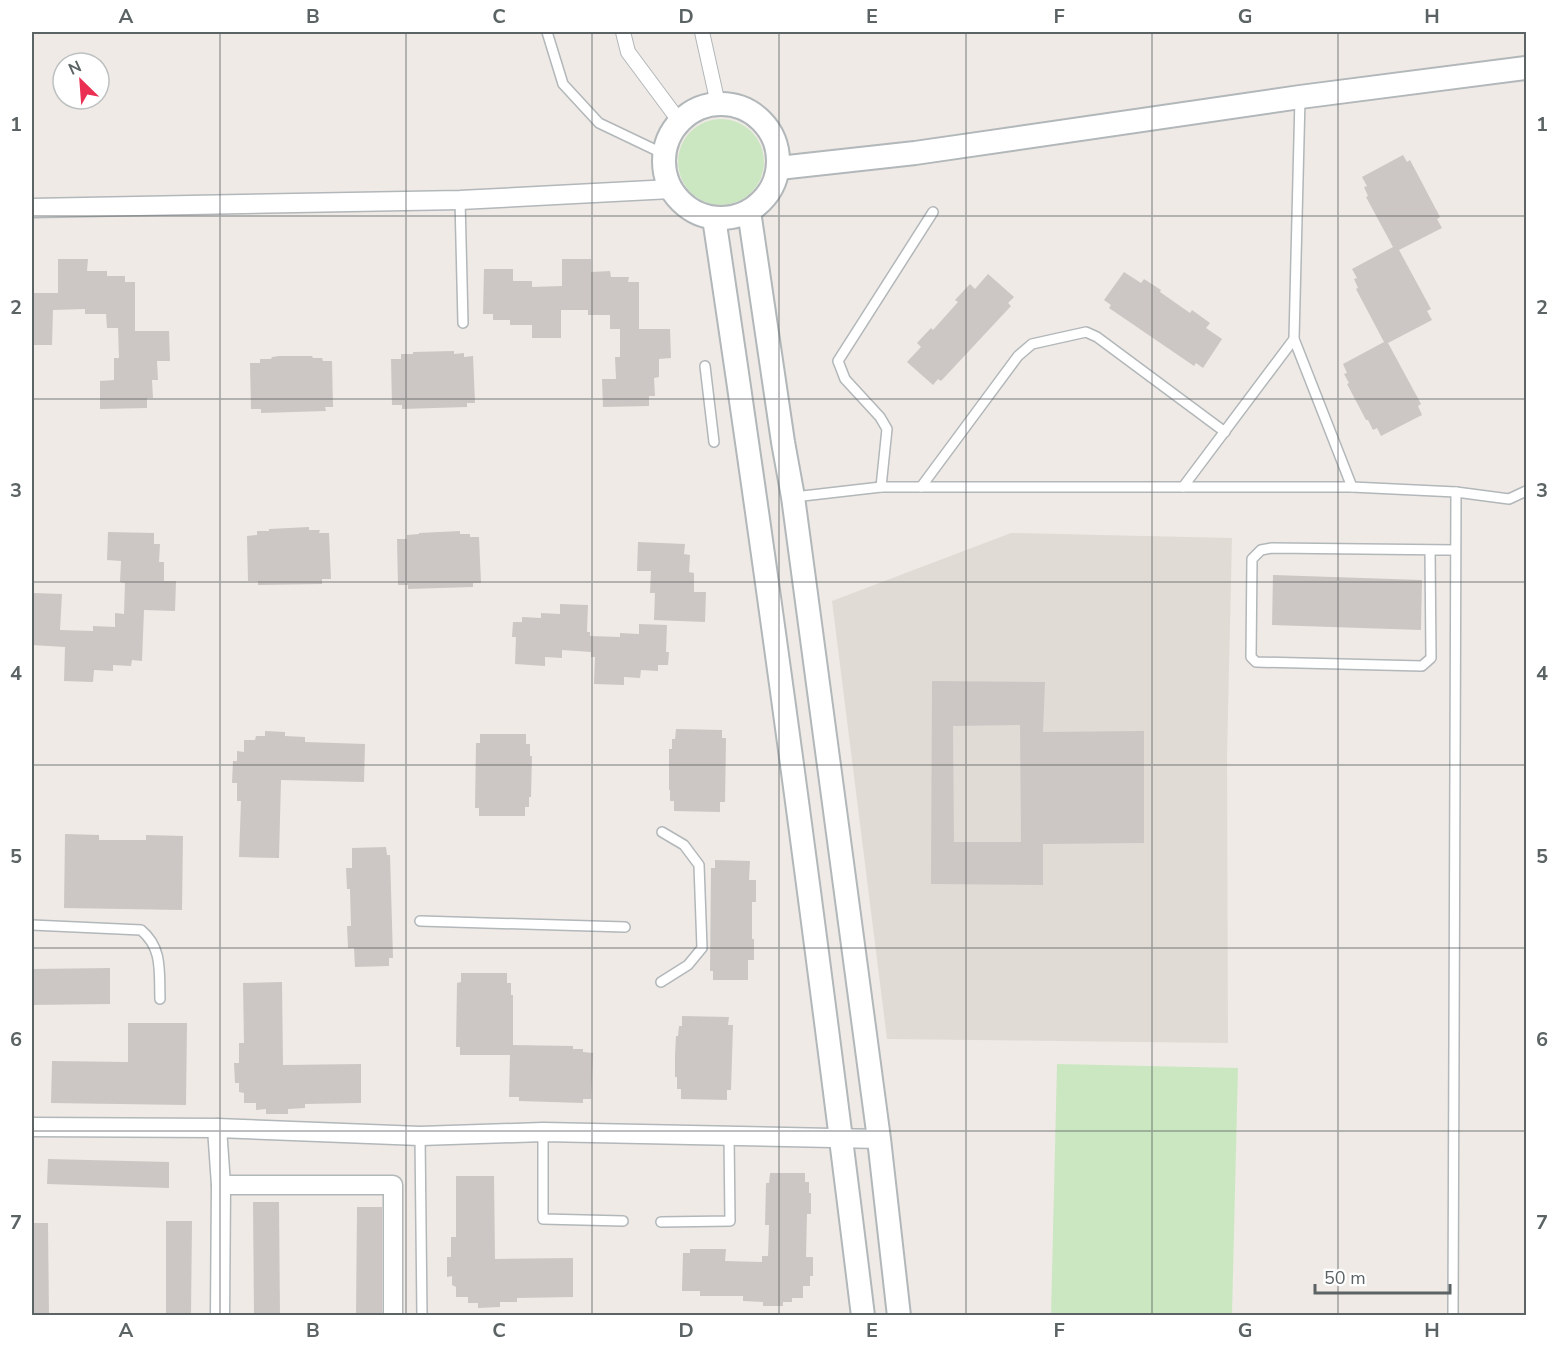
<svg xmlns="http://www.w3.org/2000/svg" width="1558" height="1347" font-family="'Nunito Sans',sans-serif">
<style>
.education{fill:#e1dbd5}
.green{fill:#cbe7c1}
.building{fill:#ccc7c4;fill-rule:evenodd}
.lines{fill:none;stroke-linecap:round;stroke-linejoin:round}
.service-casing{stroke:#b2b7ba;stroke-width:12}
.pedestrian-casing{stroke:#b2b7ba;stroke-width:16}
.minor-casing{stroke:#b2b7ba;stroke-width:21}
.tertiary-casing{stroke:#b2b7ba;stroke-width:26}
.service{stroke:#fff;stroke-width:9}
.pedestrian{stroke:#fff;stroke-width:14}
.minor{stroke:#fff;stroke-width:18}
.tertiary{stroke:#fff;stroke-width:22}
.grid{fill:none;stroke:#5c6365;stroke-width:1.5;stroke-opacity:0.55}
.neatline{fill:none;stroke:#5c6365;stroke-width:2}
.grid-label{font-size:20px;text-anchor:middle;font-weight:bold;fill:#5c6365}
</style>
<rect width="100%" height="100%" fill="#efeae5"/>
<polygon class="education" points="1011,533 1232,538 1227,756 1228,1043 887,1039 832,601"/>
<g class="green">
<circle cx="721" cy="162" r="43"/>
<polygon points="1057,1064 1238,1068 1232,1315 1051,1315"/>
</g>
<g class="building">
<polygon points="1403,155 1407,162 1410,160 1440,217 1437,219 1442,228 1399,250 1431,309 1427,311 1432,320 1388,343 1421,404 1418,406 1422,415 1381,436 1377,428 1373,430 1368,420 1366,420 1347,384 1349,383 1344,374 1347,373 1343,364 1384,342 1356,289 1358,288 1354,279 1357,278 1352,269 1393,247 1366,197 1368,196 1364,187 1367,186 1362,177"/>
<polygon points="58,259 88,259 87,271 107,271 107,276 125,276 125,282 135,282 135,331 169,331 170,361 157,361 158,380 152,380 153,398 147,398 147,408 100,409 100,381 114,380 114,358 119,358 118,328 107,328 106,314 85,314 85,309 53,310 52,345 32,345 32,293 58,293"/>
<polygon points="562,259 591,259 591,272 610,271 611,277 629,277 628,282 639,282 639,329 670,329 671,358 659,359 659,377 654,378 655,396 649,396 649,406 603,407 602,379 616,379 615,357 620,357 620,329 610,329 610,315 588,315 588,310 561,310 561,338 532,338 532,325 510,325 510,320 493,320 493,314 483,314 484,269 513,269 513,281 532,281 532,287 562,286"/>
<polygon points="1124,272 1141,283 1144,279 1161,290 1160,292 1190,313 1192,310 1210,323 1206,328 1222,339 1203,368 1196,363 1194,366 1109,308 1111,305 1104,300"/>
<polygon points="988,274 1014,297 1008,303 1011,306 941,381 938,379 933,385 907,362 921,347 917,343 931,328 933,330 958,302 955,300 970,284 975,289"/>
<polygon points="454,351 454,354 464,353 464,357 473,356 475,403 467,403 467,407 402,409 402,405 392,405 391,359 401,359 401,354 413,354 413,352"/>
<polygon points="279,356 312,356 313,358 322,358 323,361 332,361 333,407 325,407 326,411 261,413 261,409 251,409 250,363 260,363 260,359 271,359 272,357"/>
<polygon points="309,527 309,530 320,530 319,533 329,533 331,579 322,579 322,584 258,585 258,581 248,581 247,536 257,535 257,531 269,531 269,529"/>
<polygon points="460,531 460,534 470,534 470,537 479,537 481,583 473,583 473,587 408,589 408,585 398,585 397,539 407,539 407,535 419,534 419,533"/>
<polygon points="108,532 154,533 154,544 160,544 159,562 164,562 164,581 176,581 175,611 144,610 142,661 132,660 131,666 113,665 113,671 94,670 93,682 64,681 65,647 32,645 32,607 33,607 33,593 62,594 60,630 93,631 93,626 115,627 115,613 124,614 125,583 120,582 121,561 107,560"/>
<polygon points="638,542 685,544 684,554 690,555 689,572 694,573 694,592 706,592 705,622 654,620 655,593 650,593 651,571 637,571"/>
<polygon points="1273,575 1422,580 1421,630 1272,625"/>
<polygon points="560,604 588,605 587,632 590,632 590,636 620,637 620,633 639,634 639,624 667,625 666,652 669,652 668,665 658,665 658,671 641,670 640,678 624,677 624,685 594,684 595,657 591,657 591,652 562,650 562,658 545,657 545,666 515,664 516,637 512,637 513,622 522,622 522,617 541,618 541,613 560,614"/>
<path d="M932 681 1045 682 1043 732 1144 731V843L1043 844V885L931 884ZM1020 725 1021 842H954L953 726Z"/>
<polygon points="676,729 722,730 722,738 726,738 725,802 720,802 720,812 674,811 674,801 670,801 670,790 669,790 669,749 672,749 672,739 675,739"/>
<polygon points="265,731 285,732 285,736 305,737 305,742 365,744 364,782 281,780 279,858 239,857 241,801 237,801 237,783 232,783 233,761 237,761 237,751 244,752 244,740 255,740 256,736 265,736"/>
<polygon points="480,734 526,734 526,744 530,744 530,756 532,756 531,797 529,797 529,807 525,807 525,816 479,816 479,808 475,808 476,743 480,743"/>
<polygon points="65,834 99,835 99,840 146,840 146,835 183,836 182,910 64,908"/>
<polygon points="386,847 387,855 390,855 393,958 389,958 389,966 355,967 354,948 348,948 347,926 351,926 350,889 347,889 346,868 352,868 352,848"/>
<polygon points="715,860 750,861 749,880 756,880 756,902 752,902 752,939 754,939 754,960 748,960 748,980 713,980 713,971 710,971 711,868 715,868"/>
<polygon points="110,968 110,1004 32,1005 32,969"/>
<polygon points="461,973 507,973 507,983 511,983 511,995 513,995 513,1045 573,1046 573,1049 583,1049 583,1052 593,1053 591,1099 583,1099 583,1103 519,1101 519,1097 509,1097 510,1055 460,1055 460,1047 456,1047 457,983 461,982"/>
<polygon points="282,982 283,1065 361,1064 361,1103 305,1104 305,1108 288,1109 288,1114 266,1114 266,1109 256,1110 256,1103 244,1103 244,1093 239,1092 239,1083 235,1083 234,1063 239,1063 239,1043 244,1043 243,983"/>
<polygon points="682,1016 729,1017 728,1025 733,1025 731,1090 727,1090 727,1100 681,1099 681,1089 677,1089 677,1077 675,1077 675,1055 676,1036 678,1036 679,1026 682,1026"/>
<polygon points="128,1023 187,1023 186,1105 51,1103 52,1061 128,1062"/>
<polygon points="48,1159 169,1162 169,1188 47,1184"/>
<polygon points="770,1173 805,1173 805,1182 809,1182 809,1193 811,1193 811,1214 807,1214 806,1257 813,1257 813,1276 810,1276 810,1286 803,1286 803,1298 792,1298 792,1302 783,1302 783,1306 763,1306 763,1302 743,1301 743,1296 700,1296 700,1291 682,1291 683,1253 690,1253 690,1249 726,1249 725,1261 762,1262 762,1256 768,1256 769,1225 765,1225 766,1183 769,1183"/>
<polygon points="456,1176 494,1176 495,1259 573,1258 573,1297 517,1298 517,1302 500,1302 500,1307 478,1308 478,1303 468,1303 468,1297 456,1297 456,1287 452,1285 452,1276 447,1277 447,1257 451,1257 451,1237 456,1237"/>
<polygon points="253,1202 279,1202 280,1316 254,1316"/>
<polygon points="357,1207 382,1207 382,1316 356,1316"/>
<polygon points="166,1221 192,1221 191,1316 166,1316"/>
<polygon points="32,1223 48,1223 49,1316 32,1316"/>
</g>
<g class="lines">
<g class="service-casing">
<g id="service">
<polyline points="547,32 563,84 599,123 664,154"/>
<polyline points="1300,98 1294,339 1352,487"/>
<polyline points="460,200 463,323"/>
<polyline points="705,366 714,442"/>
<polyline points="881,487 887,429 880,417 845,379 838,361 933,212"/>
<polyline points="921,487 1018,356 1032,344 1086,332 1097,337 1225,432"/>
<polyline points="1183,487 1294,339"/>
<polyline points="794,497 881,487 1352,487 1456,492 1509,499 1526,491"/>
<polyline points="1430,550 1431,658 1422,666 1256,662 1251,657 1252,559 1261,550 1272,548 1455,550"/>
<polyline points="420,921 625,927"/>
<path d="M32 925 141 930C163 948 159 972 160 999"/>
<polyline points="661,982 688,965 702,948 699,865 684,845 662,832"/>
<polyline points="543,1132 543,1219 623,1221"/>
<polyline points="420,1136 422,1316"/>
<polyline points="661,1222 730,1221 729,1136"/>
<polyline points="1453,1316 1456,492"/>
</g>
</g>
<g class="pedestrian-casing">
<g id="pedestrian">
<polyline points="623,32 628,52 680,122"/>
<polyline points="702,32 718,104"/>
</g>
</g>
<g class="minor-casing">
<g id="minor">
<polyline points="32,208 460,200 671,189"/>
<polyline points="32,1127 217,1128 420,1136 543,1132 879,1139"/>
<polyline points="217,1128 221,1185 220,1316"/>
<polyline points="221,1185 393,1185 393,1316"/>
</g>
</g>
<g class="tertiary-casing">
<g id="tertiary">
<circle cx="721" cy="161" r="57"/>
<polyline points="779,168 915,153 1300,97 1526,68"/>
<polyline points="749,211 783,442 793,497 879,1139 899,1316"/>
<path d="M714 218C769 583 818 949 863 1316"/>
</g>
</g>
<use href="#service" class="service"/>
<use href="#pedestrian" class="pedestrian"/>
<use href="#minor" class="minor"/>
<use href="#tertiary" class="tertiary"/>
</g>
<path class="grid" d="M220 32V1316M406 32V1316M592 32V1316M779 32V1316M966 32V1316M1152 32V1316M1338 32V1316M32 216H1526M32 399H1526M32 582H1526M32 765H1526M32 948H1526M32 1131H1526"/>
<rect width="1558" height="1347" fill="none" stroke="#ffffff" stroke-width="66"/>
<g transform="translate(81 81) rotate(335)"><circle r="28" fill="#ffffff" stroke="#bec1c1" stroke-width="1.5"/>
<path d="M0-4.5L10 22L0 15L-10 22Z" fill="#eb2f53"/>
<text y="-9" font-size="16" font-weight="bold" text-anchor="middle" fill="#5c6365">N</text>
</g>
<path d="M1315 1284v9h135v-9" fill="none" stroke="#5c6365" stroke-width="3"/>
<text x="1324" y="1284" font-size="18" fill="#5c6365" stroke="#ffffff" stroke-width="4.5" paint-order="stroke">50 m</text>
<rect x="33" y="33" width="1492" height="1281" class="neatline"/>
<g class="grid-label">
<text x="126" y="23">A</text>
<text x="313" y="23">B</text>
<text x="499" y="23">C</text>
<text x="686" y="23">D</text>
<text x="872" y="23">E</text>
<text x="1059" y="23">F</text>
<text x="1245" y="23">G</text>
<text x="1432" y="23">H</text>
<text x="16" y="131">1</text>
<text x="1542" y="131">1</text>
<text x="16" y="314">2</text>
<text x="1542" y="314">2</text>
<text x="16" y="497">3</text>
<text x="1542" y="497">3</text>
<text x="16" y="680">4</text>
<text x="1542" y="680">4</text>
<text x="16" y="863">5</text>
<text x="1542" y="863">5</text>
<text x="16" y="1046">6</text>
<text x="1542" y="1046">6</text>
<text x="16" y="1229">7</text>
<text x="1542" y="1229">7</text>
<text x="126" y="1337">A</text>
<text x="313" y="1337">B</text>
<text x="499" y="1337">C</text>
<text x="686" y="1337">D</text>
<text x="872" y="1337">E</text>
<text x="1059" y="1337">F</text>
<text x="1245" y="1337">G</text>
<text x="1432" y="1337">H</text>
</g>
</svg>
